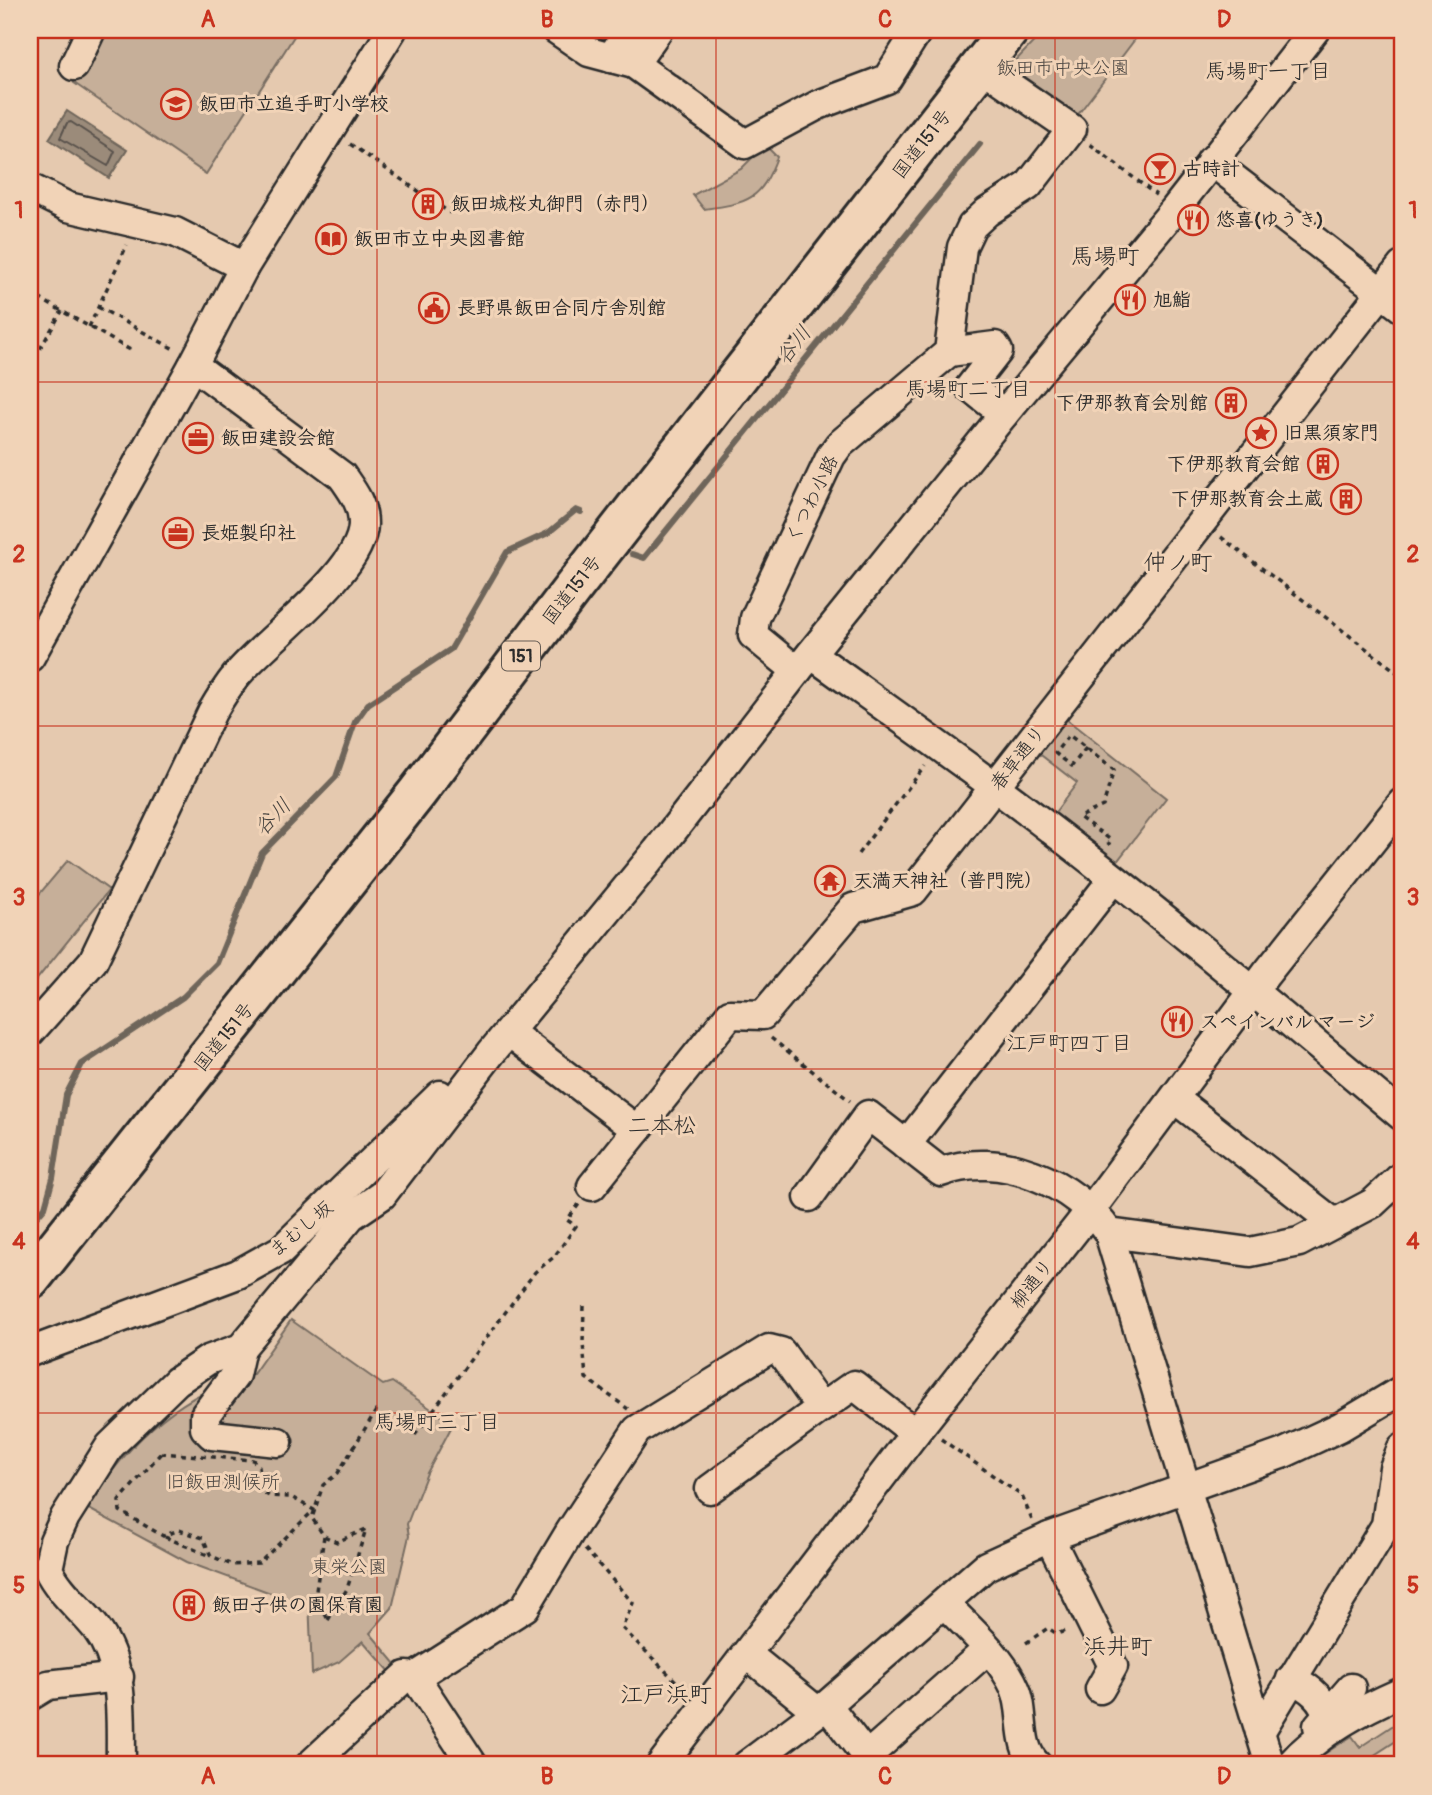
<svg xmlns="http://www.w3.org/2000/svg" width="1432" height="1795" font-family="Pangolin,'Klee One',sans-serif">
<style>
.green{fill:#c6af99;stroke:#786d62;stroke-width:2}
.water{fill:#9b8b7a;stroke:#6e655a;stroke-width:2}
.lines{fill:none;stroke-linecap:round;stroke-linejoin:round}
.shore{stroke:#58514b;stroke-width:2}
.stream{stroke:#6e655a;stroke-width:6}
.minor-casing{stroke:#2b2b2b;stroke-width:33}
.highway-casing{stroke:#2b2b2b;stroke-width:44}
.path{stroke:#2b2b2b;stroke-width:3.5;stroke-dasharray:5 5;stroke-linecap:butt}
.minor{stroke:#f1d3b7;stroke-width:28}
.highway{stroke:#f1d3b7;stroke-width:38}
.grid{fill:none;stroke:#c8321e;stroke-width:2;stroke-opacity:0.55}
.labels{text-anchor:middle;dominant-baseline:central;stroke-width:6;stroke-linejoin:round;paint-order:stroke}
.shield{fill:#f1d3b7;stroke:#665d55;stroke-width:2}
.shield-label{font-size:18px;font-weight:bold;fill:#2b2b2b}
.park-label{font-size:19px;fill:#4a4541;stroke:#f1d3b7}
.poi-label{font-size:19px;font-weight:bold;fill:#2b2b2b;stroke:#f1d3b7;text-anchor:start}
.street-label{font-size:19px;fill:#2b2b2b;stroke:#f1d3b7}
.neighbourhood-label{font-size:21px;fill:#2b2b2b;stroke:#f1d3b7}
.water-label{font-size:21px;font-style:italic;fill:#47433f;stroke:#f1d3b7}
.quarter-label{font-size:23px;fill:#2b2b2b;stroke:#f1d3b7}
.neatline{fill:none;stroke:#c8321e;stroke-width:2.5}
.grid-label{font-size:23px;text-anchor:middle;font-weight:bold;fill:#c8321e}
</style>
<rect width="100%" height="100%" fill="#e5c9af"/>
<filter id="ink" filterUnits="userSpaceOnUse"><feTurbulence type="fractalNoise" baseFrequency=".0143" numOctaves="2"/><feDisplacementMap in="SourceGraphic" scale="14" xChannelSelector="R" yChannelSelector="G"/><feConvolveMatrix kernelMatrix="1 2 1 2 8 2 1 2 1" color-interpolation-filters="sRGB"/></filter>
<g filter="url(#ink)">
<g class="green">
<polygon points="99,30 298,30 206,174 74,83"/>
<polygon points="1045,30 1142,30 1073,121 1003,74"/>
<path d="M765 145 777 157C761 200 749 203 704 209L693 195 741 169Z"/>
<polygon points="1065,718 1166,798 1112,868 1050,819 1077,783 1037,752"/>
<polygon points="68,860 109,890 30,988 30,905"/>
<path d="M291 1320 383 1385 392 1382 453 1424 427 1473 407 1524 409 1536 392 1608 370 1633 406 1676 399 1682 363 1641 339 1662 312 1674 309 1598 295 1602 187 1562 87 1508C126 1444 179 1392 253 1374Z"/>
<polygon points="1398,1722 1402,1737 1359,1765 1323,1765 1318,1758 1352,1736 1360,1747"/>
</g>
<polygon class="water" points="67,111 127,150 109,178 49,139"/>
<g class="lines">
<polygon class="shore" points="71,122 115,151 108,166 60,138 67,123"/>
<g class="stream">
<polyline points="632,554 644,558 980,144"/>
<polyline points="30,1224 45,1207 53,1178 66,1095 82,1064 183,997 217,963 262,853 336,777 355,722 368,704 451,649 507,552 548,533 576,510 581,512"/>
</g>
<g class="minor-casing">
<g id="minor">
<polyline points="557,30 589,52 634,64 745,144 818,105 887,79 918,30"/>
<polyline points="611,58 629,30"/>
<polyline points="634,64 658,30"/>
<polyline points="74,66 91,30"/>
<polyline points="1211,161 1402,308"/>
<polyline points="30,188 68,207 175,232 244,267"/>
<polyline points="949,352 995,346 998,351 970,387 1004,414"/>
<path d="M811 654C872 698 934 742 995 787 1135 891 1269 1004 1402 1116"/>
<polyline points="30,657 193,365 244,267 392,30"/>
<polyline points="797,671 753,635 755,618 831,456 839,445 949,352 962,247 972,226 987,212 1028,186 1072,129 982,67"/>
<path d="M30 1032 93 961 212 712C219 700 227 687 236 676 265 640 363 571 363 524 363 504 353 492 342 476L193 365"/>
<polyline points="509,1032 637,1130"/>
<polyline points="1175,1099 1334,1223"/>
<polyline points="906,1145 1113,879"/>
<polyline points="592,1186 730,1014 763,1015 853,908 913,891 1402,266"/>
<path d="M809 1197 868 1115 941 1172C999 1150 1075 1182 1109 1233L1270 1765"/>
<polyline points="1109,1233 1250,1252 1299,1242 1373,1203 1402,1176"/>
<polyline points="241,1348 235,1375 205,1415 205,1428 212,1435 278,1442"/>
<polyline points="30,1352 238,1274 281,1250 440,1095"/>
<polyline points="710,1489 821,1408"/>
<polyline points="1049,1537 1113,1666 1100,1689"/>
<path d="M945 1604C969 1629 1001 1656 1015 1688 1026 1712 1016 1745 1037 1765"/>
<polyline points="747,1654 817,1711"/>
<polyline points="415,1677 473,1765"/>
<path d="M1291 1679C1309 1687 1324 1698 1328 1718"/>
<polyline points="30,1696 48,1685 119,1677"/>
<polyline points="827,1705 873,1765"/>
<polyline points="1318,1726 1351,1688"/>
<polyline points="1260,1732 1386,1525 1394,1468 1402,1448"/>
<polyline points="866,1757 988,1649"/>
<path d="M121 1765C120 1719 126 1667 96 1628 80 1608 59 1592 48 1569L54 1541 65 1517 110 1446 177 1381 208 1360 241 1348 351 1216 382 1195 491 1053 657 851 797 671 1004 414 1175 209 1315 30"/>
<polyline points="310,1765 406,1676 415,1677 525,1607 570,1532 637,1430 769,1349 781,1352 821,1408 854,1385 915,1433"/>
<polyline points="661,1765 915,1433 1090,1211 1266,974 1402,803"/>
<polyline points="747,1765 827,1705 986,1566 1049,1537 1284,1453 1340,1427 1402,1390"/>
<path d="M1290 1765C1320 1731 1361 1710 1402 1692"/>
</g>
</g>
<g class="highway-casing">
<polyline id="highway" points="30,1280 417,793 573,588 1009,30"/>
</g>
<g class="path">
<polyline points="350,144 450,213"/>
<polyline points="1090,144 1156,195"/>
<polyline points="30,293 132,351"/>
<polyline points="98,307 174,349"/>
<polyline points="89,327 127,245"/>
<polyline points="30,366 62,311"/>
<polyline points="1221,537 1402,676"/>
<polyline points="1086,748 1072,766 1055,753 1069,735 1114,770 1103,806 1079,817 1111,840 1108,845"/>
<polyline points="858,854 925,766"/>
<polyline points="771,1038 850,1101"/>
<polyline points="584,1306 583,1343 586,1378 628,1409"/>
<polyline points="407,1429 415,1435 535,1272 554,1257 576,1226 567,1220 579,1204"/>
<polyline points="941,1439 1022,1496 1032,1520"/>
<polygon points="161,1453 253,1460 259,1466 261,1491 269,1496 291,1497 314,1510 259,1563 232,1565 211,1556 203,1538 179,1530 163,1536 120,1511 119,1501"/>
<polyline points="324,1536 316,1591 327,1618"/>
<polyline points="165,1537 210,1556"/>
<polyline points="585,1549 633,1603 622,1628 688,1693"/>
<polyline points="328,1620 347,1589 366,1529 337,1542 324,1536 312,1518 323,1485 338,1473 377,1409"/>
<polyline points="1026,1643 1048,1628 1057,1634 1068,1630"/>
</g>
<use href="#minor" class="minor"/>
<use href="#highway" class="highway"/>
</g>
</g>
<path class="grid" d="M377 30V1765M716 30V1765M1055 30V1765M30 382H1402M30 726H1402M30 1069H1402M30 1413H1402"/>
<defs>
<g id="school-ring" transform="scale(1.575)"><circle r="9.5" fill="#f1d3b7" stroke="#c8321e" stroke-width="1.5"/><path d="M0-5L7-2L0 1L-7-2ZM-4 1L0 2.5L4 1V4Q0 6-4 4Z" fill="#c8321e"/></g>
<g id="bar-ring" transform="scale(1.575)"><circle r="9.5" fill="#f1d3b7" stroke="#c8321e" stroke-width="1.5"/><path d="M-6-5H6L.8 .8V4.5H3.5V6h-7V4.5H-.8V.8Z" fill="#c8321e"/></g>
<g id="building-ring" transform="scale(1.575)"><circle r="9.5" fill="#f1d3b7" stroke="#c8321e" stroke-width="1.5"/><path d="M-4-6H4V6H1V3H-1V6H-4ZM-2.5-4.3h1.7v1.8h-1.7ZM.8-4.3h1.7v1.8H.8ZM-2.5-1h1.7V.8h-1.7ZM.8-1h1.7V.8H.8Z" fill="#c8321e"/></g>
<g id="restaurant-ring" transform="scale(1.575)"><circle r="9.5" fill="#f1d3b7" stroke="#c8321e" stroke-width="1.5"/><path d="M-5-6h1v4h1v-4h1v4h1v-4h1v5L-1.5 .5V6h-2V.5L-5-1ZM5-6V6H3V1.5H1.5Q1.5-4 5-6Z" fill="#c8321e"/></g>
<g id="library-ring" transform="scale(1.575)"><circle r="9.5" fill="#f1d3b7" stroke="#c8321e" stroke-width="1.5"/><path d="M-6-4Q-3-5.5-.7-3.5V5Q-3 3-6 4ZM6-4Q3-5.5 .7-3.5V5Q3 3 6 4Z" fill="#c8321e"/></g>
<g id="civic-ring" transform="scale(1.575)"><circle r="9.5" fill="#f1d3b7" stroke="#c8321e" stroke-width="1.5"/><path d="M-.6-6.5H3V-4.5H.6V-3L4-1V1h2V6H-6V1h2V-1L-.6-3ZM-1.2 2.5V6h2.4V2.5Z" fill="#c8321e"/></g>
<g id="sight-ring" transform="scale(1.575)"><circle r="9.5" fill="#f1d3b7" stroke="#c8321e" stroke-width="1.5"/><path d="M0-6L1.8-2.2L6-1.7L2.9 1.2L3.7 5.4L0 3.3L-3.7 5.4L-2.9 1.2L-6-1.7L-1.8-2.2Z" fill="#c8321e"/></g>
<g id="office-ring" transform="scale(1.575)"><circle r="9.5" fill="#f1d3b7" stroke="#c8321e" stroke-width="1.5"/><path d="M-6-3h4V-5.5h4V-3h4V5H-6ZM-1-4.5V-3h2v-1.5ZM-6 0V1H6V0Z" fill="#c8321e"/></g>
<g id="temple-ring" transform="scale(1.575)"><circle r="9.5" fill="#f1d3b7" stroke="#c8321e" stroke-width="1.5"/><path d="M0-6L5-2H3V0L6.5 2.5H4V6H1.5V3h-3V6H-4V2.5H-6.5L-3 0V-2H-5Z" fill="#c8321e"/></g>
</defs>
<g fill-rule="evenodd">
<use href="#school-ring" x="176" y="104"/>
<use href="#bar-ring" x="1160" y="169"/>
<use href="#building-ring" x="428" y="204"/>
<use href="#restaurant-ring" x="1193" y="220"/>
<use href="#library-ring" x="331" y="239"/>
<use href="#restaurant-ring" x="1130" y="300"/>
<use href="#civic-ring" x="434" y="308"/>
<use href="#building-ring" x="1231" y="403"/>
<use href="#sight-ring" x="1261" y="433"/>
<use href="#office-ring" x="198" y="438"/>
<use href="#building-ring" x="1323" y="464"/>
<use href="#building-ring" x="1346" y="499"/>
<use href="#office-ring" x="178" y="533"/>
<use href="#temple-ring" x="830" y="881"/>
<use href="#restaurant-ring" x="1177" y="1022"/>
<use href="#building-ring" x="189" y="1605"/>
</g>
<g class="labels">
<rect class="shield" x="502" y="641.5" width="38" height="29" rx="5"/>
<g class="shield-label">
<text x="521" y="656">151</text>
</g>
<g class="park-label">
<text x="1063" y="68">飯田市中央公園</text>
<text x="223" y="1482">旧飯田測候所</text>
<text x="349" y="1567">東栄公園</text>
</g>
<g class="poi-label">
<text x="199" y="104">飯田市立追手町小学校</text>
<text x="1183" y="169">古時計</text>
<text x="451" y="204">飯田城桜丸御門（赤門）</text>
<text x="1216" y="220">悠喜(ゆうき)</text>
<text x="354" y="239">飯田市立中央図書館</text>
<text x="1153" y="300">旭鮨</text>
<text x="457" y="308">長野県飯田合同庁舎別館</text>
<text x="1208" y="403" text-anchor="end">下伊那教育会別館</text>
<text x="1284" y="433">旧黒須家門</text>
<text x="221" y="438">飯田建設会館</text>
<text x="1300" y="464" text-anchor="end">下伊那教育会館</text>
<text x="1323" y="499" text-anchor="end">下伊那教育会土蔵</text>
<text x="201" y="533">長姫製印社</text>
<text x="853" y="881">天満天神社（普門院）</text>
<text x="1200" y="1022">スペインバル マージ</text>
<text x="212" y="1605">飯田子供の園保育園</text>
</g>
<g class="street-label">
<text transform="translate(922 144) rotate(-52)">国道151号</text>
<text transform="translate(812 499) rotate(-64)">くつわ小路</text>
<text transform="translate(572 590) rotate(-52)">国道151号</text>
<text transform="translate(1018 758) rotate(-52)">春草通り</text>
<text transform="translate(224 1037) rotate(-51)">国道151号</text>
<text transform="translate(301 1229) rotate(-40)">まむし坂</text>
<text transform="translate(1032 1284) rotate(-52)">柳通り</text>
</g>
<g class="neighbourhood-label">
<text x="1268" y="71">馬場町一丁目</text>
<text x="968" y="389">馬場町二丁目</text>
<text x="1069" y="1043">江戸町四丁目</text>
<text x="437" y="1422">馬場町三丁目</text>
</g>
<g class="water-label">
<text transform="translate(794 345) rotate(-51)">谷川</text>
<text transform="translate(273 817) rotate(-46)">谷川</text>
</g>
<g class="quarter-label">
<text x="1105" y="256">馬場町</text>
<text x="1178" y="562">仲ノ町</text>
<text x="662" y="1125">二本松</text>
<text x="1118" y="1646">浜井町</text>
<text x="666" y="1694">江戸浜町</text>
</g>
</g>
<rect width="1432" height="1795" fill="none" stroke="#f1d3b7" stroke-width="77"/>
<rect x="38" y="38" width="1356" height="1718" class="neatline"/>
<g class="grid-label">
<text x="208" y="27">A</text>
<text x="547" y="27">B</text>
<text x="885" y="27">C</text>
<text x="1224" y="27">D</text>
<text x="19" y="218">1</text>
<text x="1413" y="218">1</text>
<text x="19" y="562">2</text>
<text x="1413" y="562">2</text>
<text x="19" y="905">3</text>
<text x="1413" y="905">3</text>
<text x="19" y="1249">4</text>
<text x="1413" y="1249">4</text>
<text x="19" y="1593">5</text>
<text x="1413" y="1593">5</text>
<text x="208" y="1784">A</text>
<text x="547" y="1784">B</text>
<text x="885" y="1784">C</text>
<text x="1224" y="1784">D</text>
</g>
</svg>
